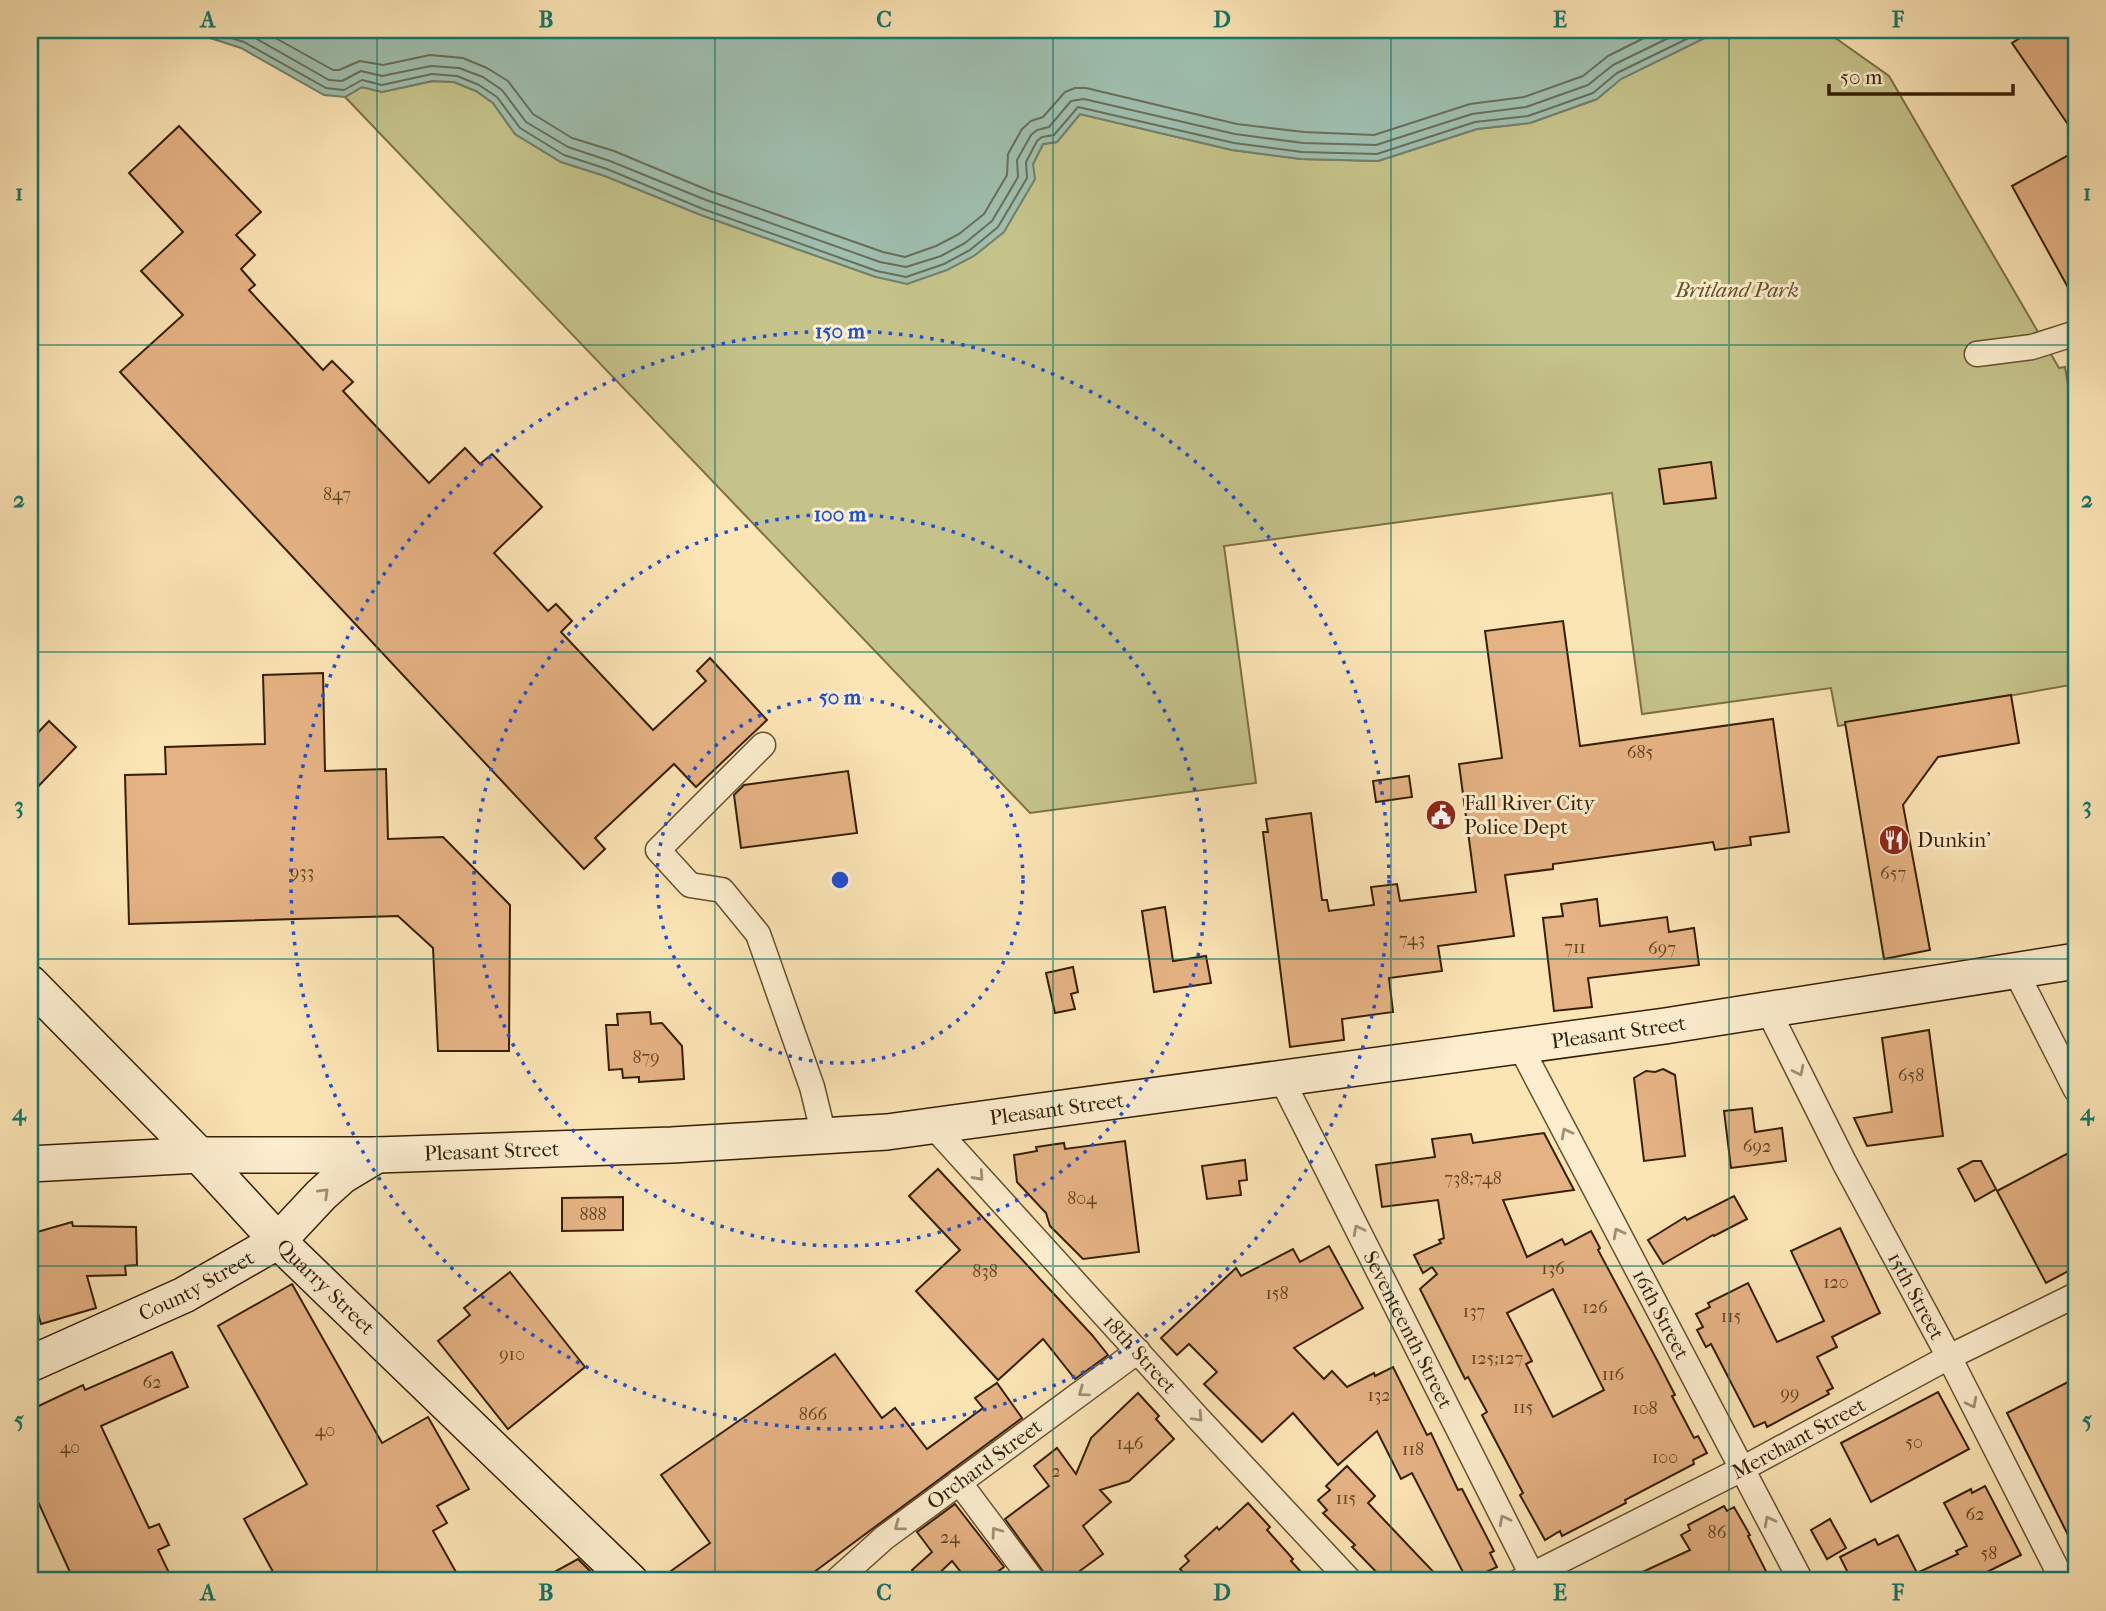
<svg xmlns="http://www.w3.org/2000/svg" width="2106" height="1611" font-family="'IM FELL French Canon',serif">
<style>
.green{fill:#c5c38a;stroke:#7e7045;stroke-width:2}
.water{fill:#9fbfaf;stroke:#757f69;stroke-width:2}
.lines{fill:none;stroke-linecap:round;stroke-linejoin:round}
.shore{stroke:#6a6e58;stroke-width:2}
.building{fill:#e5b283;stroke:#361e00;stroke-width:2;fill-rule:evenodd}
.street-casing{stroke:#68502d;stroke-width:27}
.secondary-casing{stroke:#361e00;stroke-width:38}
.street{stroke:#fdeecf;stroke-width:24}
.secondary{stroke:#fdeecf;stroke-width:35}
.oneway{stroke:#a39072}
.grid{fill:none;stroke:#0f766e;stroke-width:2;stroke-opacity:0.55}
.ring{fill:none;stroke:#1d4ed8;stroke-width:3.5;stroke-dasharray:3.5 7}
.labels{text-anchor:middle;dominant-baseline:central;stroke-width:6;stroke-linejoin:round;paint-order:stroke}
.number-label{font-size:18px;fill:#624321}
.park-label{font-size:21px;font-style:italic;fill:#615029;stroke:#fdeecf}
.poi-label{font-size:21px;fill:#361e00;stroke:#fdeecf;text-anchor:start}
.street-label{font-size:21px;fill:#361e00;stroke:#fdeecf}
.centre{fill:#1d4ed8;stroke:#fdeecf;stroke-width:3.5}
.ring-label{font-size:21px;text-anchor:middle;font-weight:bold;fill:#1d4ed8;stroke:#fdeecf;stroke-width:6;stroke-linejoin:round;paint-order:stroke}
.neatline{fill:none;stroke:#0f766e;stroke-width:2.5}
.grid-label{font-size:23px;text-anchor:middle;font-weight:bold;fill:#0f766e}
</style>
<rect width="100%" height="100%" fill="#fce5b5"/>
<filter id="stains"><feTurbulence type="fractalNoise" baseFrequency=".00286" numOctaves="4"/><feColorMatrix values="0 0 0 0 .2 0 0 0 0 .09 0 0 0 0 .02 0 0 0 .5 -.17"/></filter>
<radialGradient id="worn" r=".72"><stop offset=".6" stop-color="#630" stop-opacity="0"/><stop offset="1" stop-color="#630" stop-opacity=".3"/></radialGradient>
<polygon class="green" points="1721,30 1824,30 1889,76 2059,368 2065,367 2076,432 2076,684 1838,726 1831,688 1642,714 1612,493 1224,546 1256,783 1030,813 345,97 362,87 382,92 433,81 454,82 476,91 493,103 515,134 561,162 605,176 701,215 876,277 1033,164 1043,144 1057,142 1080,114 1232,150 1301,159 1378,161 1477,129 1530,123 1597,99 1620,79"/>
<polygon class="water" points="196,30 1721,30 1621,79 1597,99 1530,123 1477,129 1378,161 1301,159 1232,150 1080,114 1057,142 1043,144 1033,164 1035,179 1004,232 974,256 947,270 907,284 876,277 701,215 605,176 561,162 515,134 493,103 476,91 454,82 432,81 382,92 362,87 345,97 324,95 241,48 201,35"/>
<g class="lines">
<g class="shore">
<polyline points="206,30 244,42 326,88 344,90 362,80 382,85 432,74 457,76 479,85 497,97 520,128 564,155 607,169 703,209 877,271 906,277 944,264 970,250 998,227 1027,178 1026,162 1037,141 1042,137 1054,135 1078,107 1234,143 1302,152 1377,154 1475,122 1528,116 1593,93 1617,73 1705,30"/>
<polyline points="235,30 248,34 329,80 342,81 361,71 382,76 431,66 459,68 483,77 502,90 526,122 568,147 610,161 706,200 880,262 906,267 941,256 965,243 992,221 1018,177 1017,160 1031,135 1037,130 1049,127 1071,101 1084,99 1235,134 1303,143 1376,145 1472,114 1526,107 1588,85 1613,65 1685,30"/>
<polyline points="261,30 333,70 339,70 360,61 383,65 430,55 463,58 487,68 508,81 533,114 572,138 614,151 710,191 883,252 905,257 936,246 959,234 984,214 1007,175 1008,154 1022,129 1031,121 1043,117 1065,92 1075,88 1086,88 1237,124 1304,132 1374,135 1470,104 1524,97 1583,76 1608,56 1660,30"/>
</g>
</g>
<g class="building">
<polygon points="2033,30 2076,30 2076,136 2012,43"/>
<polygon points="179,126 261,212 236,235 255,255 241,269 255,285 249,290 323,370 332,361 353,382 343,391 429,483 465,448 480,464 492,454 542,507 494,553 548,611 556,604 572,621 561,632 653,730 706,681 697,671 710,658 767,720 696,787 674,764 595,838 605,849 584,869 120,372 183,315 141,271 183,232 129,173"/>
<polygon points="2076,151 2076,302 2012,186"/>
<polygon points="1711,462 1716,498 1664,504 1659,469"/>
<polygon points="1563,621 1580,746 1773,719 1789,832 1750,837 1751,845 1715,850 1713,842 1553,864 1553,869 1505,875 1514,936 1438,946 1442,971 1389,978 1393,1012 1342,1019 1344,1040 1290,1047 1263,832 1268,832 1266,819 1311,813 1322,900 1327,900 1329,911 1374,905 1371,887 1397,884 1400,901 1476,892 1459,764 1502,758 1485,631"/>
<polygon points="323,673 325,771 386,769 388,839 443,837 510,905 509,1051 438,1051 433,948 398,916 129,924 125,775 166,774 165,747 265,744 263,675"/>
<polygon points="2011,695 2019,743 1938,757 1903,805 1930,950 1884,959 1845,722"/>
<polygon points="49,721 76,747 30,795 30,741"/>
<polygon points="848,771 857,833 741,848 734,795 744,785"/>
<polygon points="1409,776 1412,797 1376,802 1373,781"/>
<polygon points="1597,899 1600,926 1667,917 1669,932 1694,928 1699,965 1588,978 1592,1007 1554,1011 1543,918 1563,916 1561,904"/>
<polygon points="1165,907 1173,961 1206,956 1211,983 1154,992 1142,911"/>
<polygon points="1073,967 1078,992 1071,994 1075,1009 1055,1013 1046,973"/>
<polygon points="650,1012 651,1024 662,1023 682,1046 684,1079 639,1082 639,1077 623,1078 622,1069 609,1070 606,1025 618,1025 617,1014"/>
<polygon points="1929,1030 1943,1136 1867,1146 1854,1118 1892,1112 1882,1038"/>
<polygon points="1663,1069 1675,1075 1685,1156 1644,1161 1634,1078 1646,1071 1655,1072"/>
<polygon points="1752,1108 1755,1132 1782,1128 1786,1161 1731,1168 1724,1111"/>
<path d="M1544 1133 1574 1190 1503 1200 1527 1257 1562 1239 1565 1245 1591 1231 1600 1248 1598 1250 1657 1360 1675 1395 1672 1396 1694 1438 1698 1436 1707 1453 1693 1460 1694 1464 1625 1500 1626 1503 1562 1536 1560 1531 1545 1540 1520 1495 1523 1493 1482 1415 1487 1412 1468 1377 1465 1379 1420 1289 1437 1274 1432 1267 1423 1273 1414 1255 1441 1243 1439 1240 1444 1238 1438 1200 1382 1207 1376 1165 1435 1157 1432 1139 1471 1134 1473 1143ZM1553 1289 1604 1390 1553 1417 1526 1364 1532 1361 1507 1313Z"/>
<polygon points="1125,1141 1139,1252 1083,1259 1050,1226 1046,1213 1017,1182 1014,1155 1037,1151 1036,1147 1064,1143 1065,1149"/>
<polygon points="2076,1149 2076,1267 2046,1283 1997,1191"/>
<polygon points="1245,1160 1247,1180 1239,1181 1241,1195 1207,1199 1202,1166"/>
<polygon points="1973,1161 1981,1161 1996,1189 1975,1201 1958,1169"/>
<polygon points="938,1169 1092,1335 1108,1355 1075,1379 1043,1339 998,1380 916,1291 960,1250 909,1196"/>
<polygon points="1734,1196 1747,1219 1714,1236 1713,1235 1663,1264 1648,1240 1685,1217 1687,1220"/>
<polygon points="623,1197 623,1230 562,1231 562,1198"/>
<polygon points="72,1222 73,1226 136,1227 137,1265 125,1266 126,1275 87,1276 96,1308 41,1324 30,1286 30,1234"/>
<polygon points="1840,1228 1880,1313 1832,1337 1837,1347 1817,1357 1833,1388 1827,1391 1829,1394 1767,1427 1765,1422 1754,1427 1711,1344 1706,1347 1697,1330 1703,1327 1696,1314 1710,1307 1708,1303 1748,1283 1777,1342 1824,1321 1791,1251"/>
<polygon points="1329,1246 1363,1308 1294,1348 1324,1379 1332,1371 1347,1387 1374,1373 1375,1376 1393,1367 1427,1435 1431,1433 1458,1490 1462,1489 1494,1551 1490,1553 1497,1567 1480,1575 1478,1572 1466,1578 1412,1473 1401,1479 1377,1431 1338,1465 1293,1413 1262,1442 1204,1384 1217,1372 1189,1344 1177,1355 1161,1338 1236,1268 1241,1276 1293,1249 1300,1262"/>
<polygon points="510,1272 585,1367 508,1429 438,1341 470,1315 464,1308"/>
<polygon points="292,1284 382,1443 428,1417 469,1489 437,1506 447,1523 433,1531 461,1581 278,1581 244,1519 307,1484 218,1326"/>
<polygon points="172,1352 188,1387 101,1426 149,1528 159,1524 169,1545 158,1550 173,1581 74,1581 30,1484 30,1410 83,1385 85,1390"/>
<polygon points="835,1354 882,1418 895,1408 927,1449 983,1408 975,1398 997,1383 1022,1418 802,1581 657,1581 710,1543 661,1475"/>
<polygon points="2076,1378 2076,1551 2007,1413"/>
<polygon points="1938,1392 1969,1449 1871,1502 1841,1443"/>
<polygon points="1138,1393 1159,1416 1156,1419 1174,1439 1129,1481 1100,1490 1111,1502 1083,1526 1103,1554 1066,1581 1050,1581 1005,1519 1049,1486 1034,1466 1057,1448 1076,1474 1091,1438"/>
<polygon points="1347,1466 1375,1496 1368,1503 1442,1581 1385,1581 1352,1547 1355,1545 1323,1513 1327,1510 1318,1500 1330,1490 1326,1486"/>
<polygon points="1985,1486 2021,1555 1985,1573 1989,1581 1852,1581 1840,1557 1875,1539 1878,1545 1898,1535 1917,1573 1958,1554 1956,1551 1967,1546 1944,1503 1971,1489 1972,1493"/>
<polygon points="1248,1503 1270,1527 1267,1530 1293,1559 1291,1561 1301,1572 1292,1581 1191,1581 1180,1569 1189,1561 1185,1556 1217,1527 1219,1530"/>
<polygon points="955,1504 1004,1567 985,1581 968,1581 952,1561 931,1581 922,1581 912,1570 932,1552 917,1532"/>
<polygon points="1724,1506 1727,1511 1734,1507 1750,1535 1748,1536 1771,1581 1623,1581 1690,1550 1681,1535 1690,1530 1688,1525"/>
<polygon points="1830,1519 1846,1548 1827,1559 1811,1530"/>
<polygon points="578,1559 600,1581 538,1581"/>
</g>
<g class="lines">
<g class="street-casing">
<g id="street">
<polyline points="1977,354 2032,347 2076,333"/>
<polyline points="763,745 658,850 690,885 722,890 758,934 812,1087 824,1136"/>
<polyline points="2015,970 2076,1090"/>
<path id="s1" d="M1768 1010 1844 1162 1949 1357 2063 1581"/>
<path id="s2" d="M1520 1046 1801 1581"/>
<path id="s3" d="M1281 1078 1535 1581"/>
<path id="s4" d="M933 1126 1197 1417 1350 1581"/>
<polyline points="959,1482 1033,1581"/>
<path id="s5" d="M836 1581 884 1538 1138 1351"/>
<path id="s6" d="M1520 1581 1742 1469 1949 1357 2076 1295"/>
</g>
</g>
<g class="secondary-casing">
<g id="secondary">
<path id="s7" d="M30 983 199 1155 278 1241 630 1581"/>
<path id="s8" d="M30 1164 199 1155H377L672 1145 887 1132 1665 1026 2076 961"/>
<path id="s9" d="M30 1364 184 1295 278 1241 321 1195 342 1176 377 1155"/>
</g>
</g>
<use href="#street" class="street"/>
<use href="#secondary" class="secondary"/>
</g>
<defs><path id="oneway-chevron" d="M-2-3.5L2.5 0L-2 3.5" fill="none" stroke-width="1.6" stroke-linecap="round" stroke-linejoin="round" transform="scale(1.75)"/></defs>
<g class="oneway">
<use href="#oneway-chevron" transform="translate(1799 1071) rotate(64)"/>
<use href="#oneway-chevron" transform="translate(1566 1133) rotate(-118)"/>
<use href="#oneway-chevron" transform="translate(979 1176) rotate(48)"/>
<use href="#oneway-chevron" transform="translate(324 1193) rotate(-44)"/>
<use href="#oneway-chevron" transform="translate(1358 1230) rotate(-117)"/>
<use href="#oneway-chevron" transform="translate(1618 1233) rotate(-118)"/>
<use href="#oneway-chevron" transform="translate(1083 1392) rotate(144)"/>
<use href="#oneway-chevron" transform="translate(1972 1403) rotate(63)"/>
<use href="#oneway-chevron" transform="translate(1198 1417) rotate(47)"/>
<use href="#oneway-chevron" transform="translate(1504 1520) rotate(-117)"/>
<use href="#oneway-chevron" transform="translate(1769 1521) rotate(-118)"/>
<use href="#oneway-chevron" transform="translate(899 1526) rotate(144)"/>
<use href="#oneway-chevron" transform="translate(996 1532) rotate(-126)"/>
</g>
<path class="grid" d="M377 30V1581M715 30V1581M1053 30V1581M1391 30V1581M1729 30V1581M30 345H2076M30 652H2076M30 959H2076M30 1266H2076"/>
<g class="ring">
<circle cx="840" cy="880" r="183"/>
<circle cx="840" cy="880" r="366"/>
<circle cx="840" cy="880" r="549"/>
</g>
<defs>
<g id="civic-disc" transform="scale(1.575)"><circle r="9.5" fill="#8f2418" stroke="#fdeecf"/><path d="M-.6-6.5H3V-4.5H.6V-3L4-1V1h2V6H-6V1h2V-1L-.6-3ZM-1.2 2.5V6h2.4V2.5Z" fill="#fff"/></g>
<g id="restaurant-disc" transform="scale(1.575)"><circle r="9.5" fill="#8f2418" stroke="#fdeecf"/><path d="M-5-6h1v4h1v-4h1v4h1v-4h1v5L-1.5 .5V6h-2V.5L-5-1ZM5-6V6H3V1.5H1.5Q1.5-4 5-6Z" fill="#fff"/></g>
</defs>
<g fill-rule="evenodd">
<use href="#civic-disc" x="1441" y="815"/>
<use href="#restaurant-disc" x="1894" y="840"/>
</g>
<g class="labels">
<g class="number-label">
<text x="337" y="494">847</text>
<text x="1640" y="752">685</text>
<text x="302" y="872">933</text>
<text x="1893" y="873">657</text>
<text x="1412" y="939">743</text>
<text x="1575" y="947">711</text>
<text x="1662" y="948">697</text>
<text x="646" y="1057">879</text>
<text x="1911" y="1075">658</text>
<text x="1757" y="1146">692</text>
<text x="1473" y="1178">738;748</text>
<text x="1082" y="1198">804</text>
<text x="593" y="1214">888</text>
<text x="1553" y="1268">136</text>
<text x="985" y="1271">838</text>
<text x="1836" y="1282">120</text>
<text x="1277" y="1293">158</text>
<text x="1595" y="1307">126</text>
<text x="1474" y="1311">137</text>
<text x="1731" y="1316">115</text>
<text x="512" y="1354">910</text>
<text x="1497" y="1358">125;127</text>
<text x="1613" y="1374">116</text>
<text x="152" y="1382">62</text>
<text x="1790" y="1393">99</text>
<text x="1379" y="1395">132</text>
<text x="1523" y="1407">115</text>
<text x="1645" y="1408">108</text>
<text x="813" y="1414">866</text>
<text x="325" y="1430">40</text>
<text x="1914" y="1442">50</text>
<text x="1130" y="1443">146</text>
<text x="70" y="1447">40</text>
<text x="1413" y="1449">118</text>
<text x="1665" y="1457">100</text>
<text x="1056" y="1471">2</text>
<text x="1346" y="1498">115</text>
<text x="1975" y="1514">62</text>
<text x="1717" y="1532">86</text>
<text x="950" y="1537">24</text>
<text x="1989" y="1553">58</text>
</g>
<g class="park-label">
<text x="1737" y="290">Britland Park</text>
</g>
<g class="poi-label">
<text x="1464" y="803">Fall River City<tspan x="1464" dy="24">Police Dept</tspan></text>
<text x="1917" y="840">Dunkin'</text>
</g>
<g class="street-label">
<text stroke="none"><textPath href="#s8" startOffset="1596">Pleasant Street</textPath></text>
<text stroke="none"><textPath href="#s8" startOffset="1029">Pleasant Street</textPath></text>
<text stroke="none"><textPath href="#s8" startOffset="462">Pleasant Street</textPath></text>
<text stroke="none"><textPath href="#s9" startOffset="184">County Street</textPath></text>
<text stroke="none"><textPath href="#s7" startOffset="424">Quarry Street</textPath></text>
<text stroke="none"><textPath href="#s1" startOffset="322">15th Street</textPath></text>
<text stroke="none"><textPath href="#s2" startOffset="303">16th Street</textPath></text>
<text stroke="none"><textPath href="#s3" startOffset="282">Seventeenth Street</textPath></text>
<text stroke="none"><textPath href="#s4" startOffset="308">18th Street</textPath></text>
<text stroke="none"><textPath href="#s6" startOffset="313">Merchant Street</textPath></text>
<text stroke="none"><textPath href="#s5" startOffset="189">Orchard Street</textPath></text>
</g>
</g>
<circle cx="840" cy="880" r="10" class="centre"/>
<g class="ring-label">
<text x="840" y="338">150 m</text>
<text x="840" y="521">100 m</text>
<text x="840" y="704">50 m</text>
</g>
<rect width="2106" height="1611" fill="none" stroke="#fce5b5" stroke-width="77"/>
<path d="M1829 84v10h184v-10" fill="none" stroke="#361e00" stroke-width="3.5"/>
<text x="1840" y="84" font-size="21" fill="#361e00" stroke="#fdeecf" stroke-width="5" paint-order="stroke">50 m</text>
<rect x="38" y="38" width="2030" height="1534" class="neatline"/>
<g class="grid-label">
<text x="208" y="27">A</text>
<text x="546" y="27">B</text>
<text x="884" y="27">C</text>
<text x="1222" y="27">D</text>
<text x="1560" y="27">E</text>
<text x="1898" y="27">F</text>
<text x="19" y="200">1</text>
<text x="2087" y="200">1</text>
<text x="19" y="507">2</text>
<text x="2087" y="507">2</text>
<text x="19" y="813">3</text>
<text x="2087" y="813">3</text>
<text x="19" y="1120">4</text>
<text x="2087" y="1120">4</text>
<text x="19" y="1427">5</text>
<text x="2087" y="1427">5</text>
<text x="208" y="1600">A</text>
<text x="546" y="1600">B</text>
<text x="884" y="1600">C</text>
<text x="1222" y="1600">D</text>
<text x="1560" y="1600">E</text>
<text x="1898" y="1600">F</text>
</g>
<rect width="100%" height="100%" filter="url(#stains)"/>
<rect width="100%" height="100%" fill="url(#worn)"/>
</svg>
